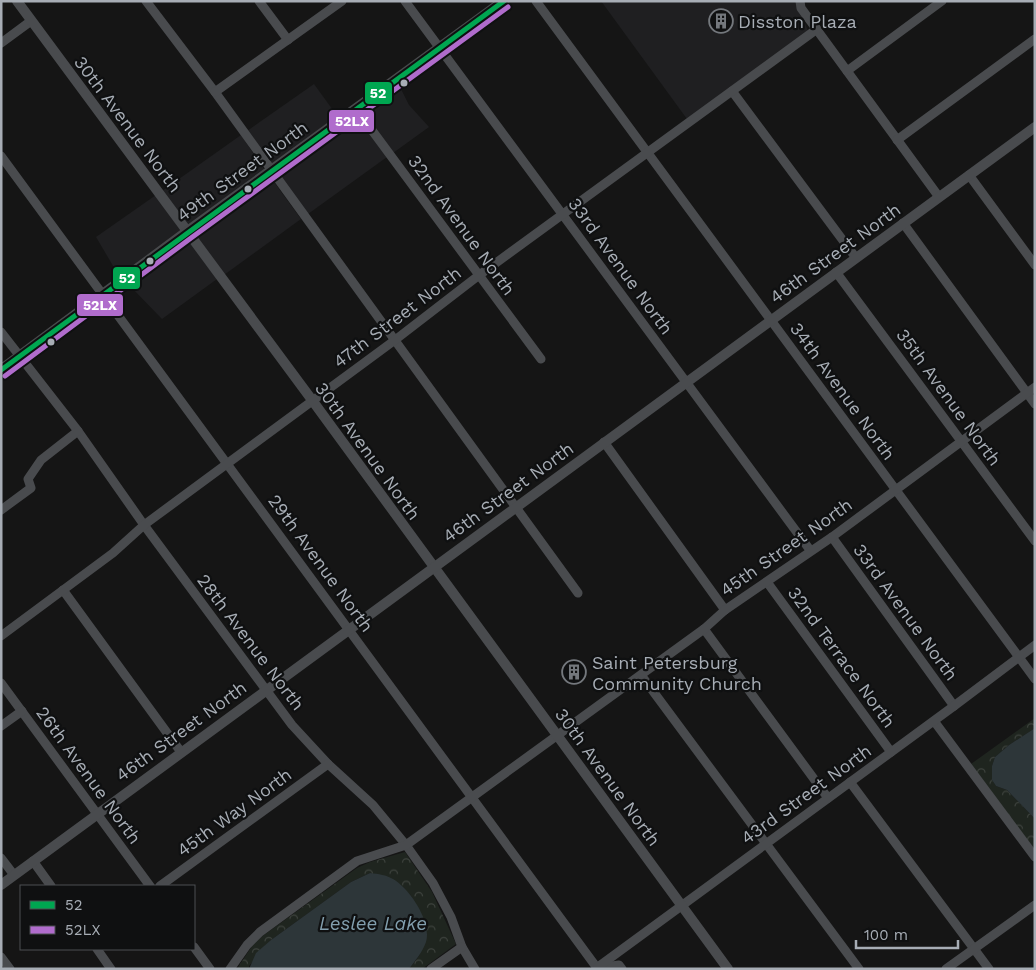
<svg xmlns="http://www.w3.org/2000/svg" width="1036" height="970" font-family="'Work Sans',sans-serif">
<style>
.built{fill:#1f1f21}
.park{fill:url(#park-crowns)}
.water{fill:#2d3639}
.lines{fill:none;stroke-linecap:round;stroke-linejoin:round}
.minor{stroke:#494b4e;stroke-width:9}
.tertiary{stroke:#494b4e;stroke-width:10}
.secondary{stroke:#484a4c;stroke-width:11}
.bus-1-casing{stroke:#0f1011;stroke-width:9}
.bus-2-casing{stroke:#0f1011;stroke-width:9}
.bus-1{stroke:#00a651;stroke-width:5}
.bus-2{stroke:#b06ccc;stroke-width:5}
.bus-dot{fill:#a7adb5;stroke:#0f1011;stroke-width:2}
.labels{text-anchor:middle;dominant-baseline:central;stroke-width:4.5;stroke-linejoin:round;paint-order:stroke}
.poi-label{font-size:18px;fill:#a7adb5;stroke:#0f1011;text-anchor:start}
.street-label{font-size:18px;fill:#a7adb5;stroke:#0f1011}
.water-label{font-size:19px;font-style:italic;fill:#829ead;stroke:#0f1011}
.line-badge{stroke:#0f1011;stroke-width:2}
.badge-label{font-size:14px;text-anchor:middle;font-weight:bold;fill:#fff}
</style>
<defs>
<pattern id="park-crowns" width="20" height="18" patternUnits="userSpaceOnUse" patternTransform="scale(1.25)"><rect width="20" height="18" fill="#1f251f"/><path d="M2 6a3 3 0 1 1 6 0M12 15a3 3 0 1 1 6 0" fill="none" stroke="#3d423d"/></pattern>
</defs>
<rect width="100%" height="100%" fill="#151515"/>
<g class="built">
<polygon points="601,1 796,1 808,31 687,119"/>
<polygon points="314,84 338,117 272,165 247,131"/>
<polygon points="401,89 409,105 429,127 393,153 365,115"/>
<polygon points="359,119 387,157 308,214 280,177"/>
<polygon points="241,135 265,170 188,226 162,191"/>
<polygon points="274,182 301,219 224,275 197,238"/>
<polygon points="156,195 181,231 119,276 96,237"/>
<polygon points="190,243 217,279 162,319 131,287"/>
</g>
<g class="park">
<polygon points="1035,718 1035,728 1009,745 995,757 992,766 992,780 996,786 1007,790 1035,819 1035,850 971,764"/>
<polygon points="405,852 432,892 456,944 422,969 409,969 419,956 426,927 420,911 404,888 370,873 351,882 271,940 249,966 249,969 237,969 254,943 264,935 357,868 370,862"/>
</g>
<g class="water">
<polygon points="1035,728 1035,819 1007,790 996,786 992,780 992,766 995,757 1009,745"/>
<path d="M370 873C379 874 386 875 393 879 410 889 432 922 426 942 422 953 415 961 409 969H249L256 953 271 940 351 882Z"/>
</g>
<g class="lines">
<g class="minor">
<polyline points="146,1 215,92 578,593"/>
<polyline points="259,1 288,40"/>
<polyline points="405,1 810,550"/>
<polyline points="536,1 1035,679"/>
<polyline points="800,1 801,8 939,197"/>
<polyline points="1,43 31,21"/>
<polyline points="847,71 942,1"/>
<polyline points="732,91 856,258"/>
<polyline points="215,92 342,1"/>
<polyline points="357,110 541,359"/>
<polyline points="897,140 1035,39"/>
<polyline points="1,156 597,968 619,965 622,969"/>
<polyline points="969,175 1035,265"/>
<polyline points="903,223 1035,404"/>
<polyline points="836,272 1035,541"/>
<polyline points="1,332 78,431 144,525 292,725 328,764 373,805 406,845 433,883 451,917 462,947 475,969"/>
<polyline points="604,442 725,610"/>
<polyline points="1,510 31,488 28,479 41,460 78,431"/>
<polyline points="832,537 954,706"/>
<polyline points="767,582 891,752"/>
<polyline points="63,590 181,752"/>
<polyline points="704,629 828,798"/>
<polyline points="1,636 113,553 144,525 395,340 478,276 817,29"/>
<polyline points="641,675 859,969"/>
<polyline points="1,683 150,886"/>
<polyline points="934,721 1035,857"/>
<polyline points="1,726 22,711"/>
<polyline points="850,782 989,969"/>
<polyline points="1,858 14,875"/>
<polyline points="33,861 51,886"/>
<polyline points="160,886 328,764"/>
<polyline points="194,947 210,969"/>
<polyline points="97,949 111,969"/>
<polyline points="1,957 10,969"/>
<polyline points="598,967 954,706 1035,645"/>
<polyline points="230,969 247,945 260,932 357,861 406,845 704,629 725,610 832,537 1035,387"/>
<polyline points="431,969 462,947"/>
<polyline points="946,969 1035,905"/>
</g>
<g class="tertiary">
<polyline points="17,1 312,400 728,969"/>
<polyline points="1,885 1035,127"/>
</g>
<polyline class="secondary" points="1,370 187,232 504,1"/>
<g class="bus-1-casing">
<polyline id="bus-1" points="1,370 504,1"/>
</g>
<g class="bus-2-casing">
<polyline id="bus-2" points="5,376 191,238 508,7"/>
</g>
<use href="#bus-1" class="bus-1"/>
<use href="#bus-2" class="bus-2"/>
</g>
<defs>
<g id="building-ring" transform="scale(1.25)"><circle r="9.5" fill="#0f1011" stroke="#74787d" stroke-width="1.5"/><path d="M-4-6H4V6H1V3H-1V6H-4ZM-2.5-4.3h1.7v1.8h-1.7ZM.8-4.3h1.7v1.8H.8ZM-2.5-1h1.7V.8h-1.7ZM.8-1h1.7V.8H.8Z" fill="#74787d"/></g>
</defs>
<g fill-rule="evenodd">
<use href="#building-ring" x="721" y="21"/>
<use href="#building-ring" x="574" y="672"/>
</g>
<g class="bus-dot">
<circle cx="404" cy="83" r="4.5"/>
<circle cx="248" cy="189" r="4.5"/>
<circle cx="150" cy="261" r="4.5"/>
<circle cx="51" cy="342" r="4.5"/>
</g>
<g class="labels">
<g class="poi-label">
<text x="738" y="21">Disston Plaza</text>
<text x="592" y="662">Saint Petersburg<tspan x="592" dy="21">Community Church</tspan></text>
</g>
<g class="street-label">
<text transform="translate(128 124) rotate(53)">30th Avenue North</text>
<text transform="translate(242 171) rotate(-36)">49th Street North</text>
<text transform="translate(462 225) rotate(54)">32nd Avenue North</text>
<text transform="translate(835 253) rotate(-36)">46th Street North</text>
<text transform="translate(621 266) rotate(54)">33rd Avenue North</text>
<text transform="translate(397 317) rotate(-37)">47th Street North</text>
<text transform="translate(843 391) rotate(54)">34th Avenue North</text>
<text transform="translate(949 397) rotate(54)">35th Avenue North</text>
<text transform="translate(368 451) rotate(54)">30th Avenue North</text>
<text transform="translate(508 492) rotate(-36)">46th Street North</text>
<text transform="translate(786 547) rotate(-35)">45th Street North</text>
<text transform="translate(321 563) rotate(54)">29th Avenue North</text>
<text transform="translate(906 612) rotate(54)">33rd Avenue North</text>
<text transform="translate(251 642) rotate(53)">28th Avenue North</text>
<text transform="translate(842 657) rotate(54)">32nd Terrace North</text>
<text transform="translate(181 731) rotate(-36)">46th Street North</text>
<text transform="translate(89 775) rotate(54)">26th Avenue North</text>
<text transform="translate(608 777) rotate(54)">30th Avenue North</text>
<text transform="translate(806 794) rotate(-36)">43rd Street North</text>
<text transform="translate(234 812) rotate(-36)">45th Way North</text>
</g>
<g class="water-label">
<text x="373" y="923">Leslee Lake</text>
</g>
</g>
<g class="line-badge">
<rect x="364" y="81" width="29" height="24" rx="5" fill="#00a651"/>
<rect x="328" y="109" width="47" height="24" rx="5" fill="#b06ccc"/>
<rect x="112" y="266" width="29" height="24" rx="5" fill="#00a651"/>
<rect x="76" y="293" width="48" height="24" rx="5" fill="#b06ccc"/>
</g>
<g class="badge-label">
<text x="378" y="98">52</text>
<text x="352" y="126">52LX</text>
<text x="127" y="283">52</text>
<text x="100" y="310">52LX</text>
</g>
<rect width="1036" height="970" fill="none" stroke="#a7adb5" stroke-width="5"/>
<rect x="20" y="885" width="175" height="65" fill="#0f1011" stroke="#4c4f53"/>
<rect x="30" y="901" width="25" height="8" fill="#00a651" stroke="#4c4f53"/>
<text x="65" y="910" font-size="15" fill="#a7adb5">52</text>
<rect x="30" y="926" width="25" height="8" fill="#b06ccc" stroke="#4c4f53"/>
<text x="65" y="935" font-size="15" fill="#a7adb5">52LX</text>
<path d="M856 940v8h102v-8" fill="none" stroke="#a7adb5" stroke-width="2.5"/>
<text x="864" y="940" font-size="15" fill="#a7adb5" stroke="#0f1011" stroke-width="4" paint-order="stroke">100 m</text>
</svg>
